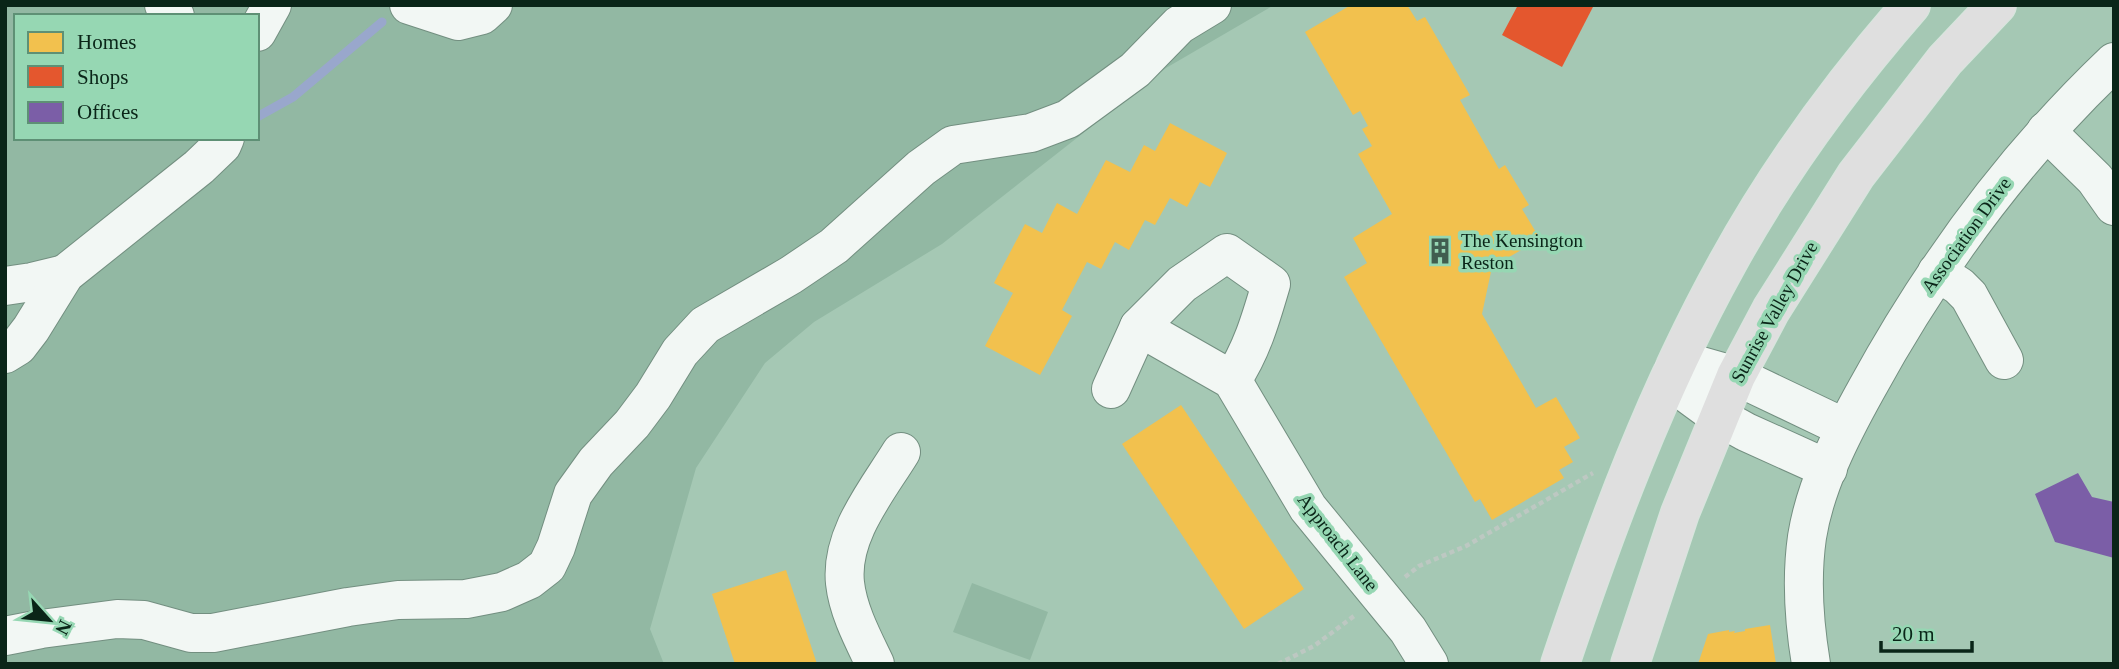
<svg xmlns="http://www.w3.org/2000/svg" width="2119" height="669" font-family="'Times New Roman',serif">
<style>
.green{fill:#92b8a3;fill-rule:evenodd}
.homes{fill:#f2c14e}
.shops{fill:#e4572e}
.offices{fill:#7b5ea7}
.lines{fill:none;stroke-linecap:round;stroke-linejoin:round}
.stream{stroke:#99a7cc;stroke-width:9}
.minor-casing{stroke:#738f80;stroke-width:40}
.major-casing{stroke:#d6e6dd;stroke-width:40}
.path{stroke:#bdc8c2;stroke-width:4.5;stroke-dasharray:5 3.5;stroke-linecap:butt}
.minor{stroke:#f2f7f4;stroke-width:38}
.major{stroke:#dfdfdf;stroke-width:38}
.labels{text-anchor:middle;dominant-baseline:central;stroke-width:7;stroke-linejoin:round;paint-order:stroke}
.street-label{font-size:19px;fill:#0a2518;stroke:#96d7b3}
.poi-label{font-size:19px;fill:#0a2518;stroke:#96d7b3;text-anchor:start}
</style>
<rect width="100%" height="100%" fill="#a5c8b4"/>
<g class="green">
<path d="M5 5H1274L1166 68 942 244 814 322 765 363 696 468 650 629 664 664H5ZM16 16H257V138H16Z"/>
<polygon points="972,583 1048,612 1030,660 953,632"/>
</g>
<g class="homes">
<polygon points="1351,5 1407,5 1417,21 1425,17 1470,95 1460,100 1499,169 1505,165 1529,205 1522,209 1540,239 1492,267 1482,314 1536,408 1556,397 1580,438 1564,447 1573,462 1559,470 1564,478 1492,520 1480,499 1475,502 1344,277 1367,263 1353,238 1392,214 1358,154 1372,146 1362,129 1368,126 1360,111 1353,115 1305,32"/>
<polygon points="1170,123 1227,153 1210,187 1200,182 1187,207 1170,198 1155,225 1145,220 1129,250 1115,242 1101,269 1087,262 1062,310 1072,316 1040,375 985,346 1013,293 994,283 1025,224 1042,233 1057,203 1077,214 1106,160 1130,172 1144,145 1155,151"/>
<polygon points="1181,405 1304,589 1244,629 1122,444"/>
<polygon points="786,570 817,664 735,664 712,594"/>
<polygon points="1770,625 1776,664 1698,664 1708,634 1729,630 1729,632 1735,631 1734,633 1745,631 1745,629"/>
</g>
<polygon class="shops" points="1518,5 1594,5 1562,67 1502,35"/>
<polygon class="offices" points="2078,473 2092,497 2114,502 2114,558 2055,542 2035,494"/>
<g class="lines">
<polyline class="stream" points="257,117 293,97 382,22"/>
<g class="minor-casing">
<g id="minor">
<polyline points="164,5 175,16"/>
<polyline points="409,5 458,21 482,15 493,5"/>
<polyline points="257,32 272,5"/>
<polyline points="2046,131 2095,179 2114,206"/>
<polyline points="1937,272 1959,286 1969,296 2004,360"/>
<polyline points="5,286 32,282 65,274"/>
<polyline points="1139,327 1232,380 1308,508 1408,630 1429,664"/>
<polyline points="5,354 18,346 31,329 65,274 199,167 222,145 225,138"/>
<path d="M1111 389 1139 327 1182 284 1227 253 1271 284C1261 318 1252 350 1232 380"/>
<polyline points="1828,469 1746,432 1719,417 1689,395 1673,371 1701,366 1736,376 1845,428"/>
<polyline points="5,636 41,629 117,619 144,620 191,633 213,633 348,607 398,600 466,599 502,592 529,580 547,566 556,547 573,494 596,462 632,424 653,396 680,352 705,325 791,275 834,246 921,168 953,145 1031,133 1068,119 1135,70 1179,25 1212,5"/>
<path d="M875 664C863 639 848 611 845 583 840 535 877 491 901 452"/>
<path d="M1811 664C1804 622 1801 579 1807 537 1815 486 1841 435 1866 390 1932 269 2014 157 2114 62"/>
</g>
</g>
<g class="major-casing">
<g id="major">
<path d="M1560 664C1606 527 1657 390 1727 264 1778 171 1841 85 1911 5"/>
<polyline points="1630,664 1680,513 1736,376 1771,310 1856,175 1945,60 1997,5"/>
</g>
</g>
<g class="path">
<polyline points="1405,577 1419,566 1466,546 1593,473"/>
<polyline points="1278,664 1314,646 1354,616"/>
</g>
<use href="#minor" class="minor"/>
<use href="#major" class="major"/>
</g>
<defs>
<g id="building-bare" transform="scale(2.1)"><path d="M-4-6H4V6H1V3H-1V6H-4ZM-2.5-4.3h1.7v1.8h-1.7ZM.8-4.3h1.7v1.8H.8ZM-2.5-1h1.7V.8h-1.7ZM.8-1h1.7V.8H.8Z" fill="#405e4f" stroke="#96d7b3" stroke-width="2.5" paint-order="stroke"/></g>
</defs>
<g fill-rule="evenodd">
<use href="#building-bare" x="1440" y="251"/>
</g>
<g class="labels">
<g class="street-label">
<text transform="translate(1966 235) rotate(-54)">Association Drive</text>
<text transform="translate(1774 312) rotate(-61)">Sunrise Valley Drive</text>
<text transform="translate(1338 542) rotate(52)">Approach Lane</text>
</g>
<g class="poi-label">
<text x="1461" y="240">The Kensington<tspan x="1461" dy="22">Reston</tspan></text>
</g>
</g>
<rect width="2119" height="669" fill="none" stroke="#0a2518" stroke-width="14"/>
<rect x="14" y="14" width="245" height="126" fill="#96d7b3" stroke="#5e9075" stroke-width="2"/>
<rect x="28" y="32" width="35" height="21" fill="#f2c14e" stroke="#5e9075" stroke-width="2"/>
<text x="77" y="49" font-size="21" fill="#0a2518">Homes</text>
<rect x="28" y="66" width="35" height="21" fill="#e4572e" stroke="#5e9075" stroke-width="2"/>
<text x="77" y="84" font-size="21" fill="#0a2518">Shops</text>
<rect x="28" y="102" width="35" height="21" fill="#7b5ea7" stroke="#5e9075" stroke-width="2"/>
<text x="77" y="119" font-size="21" fill="#0a2518">Offices</text>
<g transform="translate(49 620) rotate(117)" stroke="#96d7b3" stroke-width="5" paint-order="stroke">
<path d="M0-5L12 26L0 18L-12 26Z" fill="#0a2518"/>
<text y="-10" font-size="19" font-weight="bold" text-anchor="middle" fill="#0a2518">N</text>
</g>
<path d="M1881 641v10h91v-10" fill="none" stroke="#0a2518" stroke-width="3.5"/>
<text x="1892" y="641" font-size="21" fill="#0a2518" stroke="#96d7b3" stroke-width="5" paint-order="stroke">20 m</text>
</svg>
